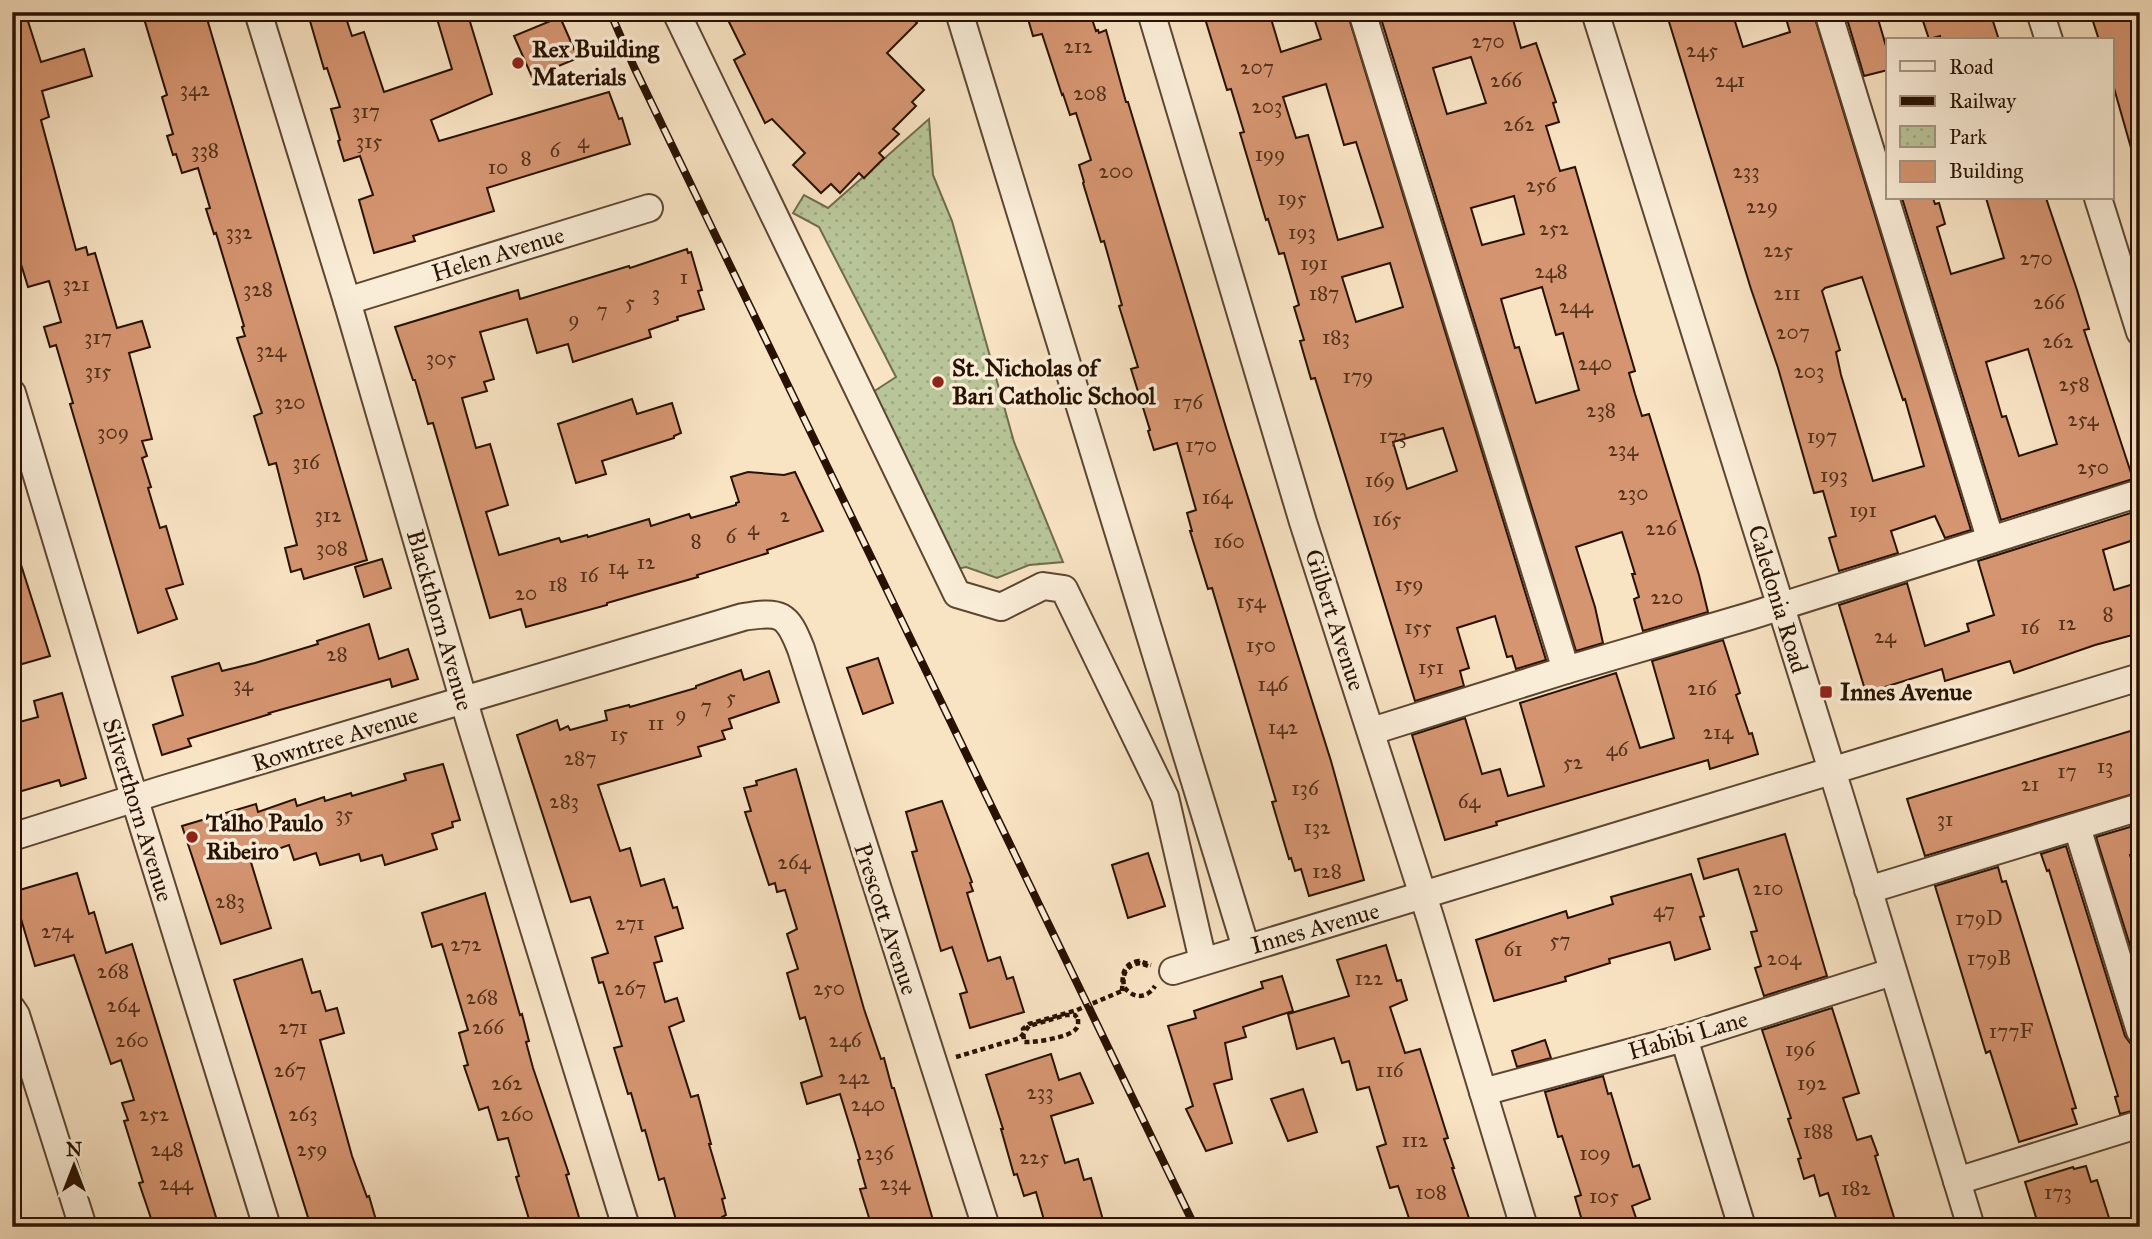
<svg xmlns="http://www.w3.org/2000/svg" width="2152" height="1239" font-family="'IM FELL Great Primer',serif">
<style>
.park{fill:url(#park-dots);stroke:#706b4c;stroke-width:2}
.building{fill:#d59571;stroke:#281100;stroke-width:2;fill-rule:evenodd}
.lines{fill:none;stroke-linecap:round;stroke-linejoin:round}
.minor-casing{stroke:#5c4631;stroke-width:30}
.path{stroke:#281100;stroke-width:4.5;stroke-dasharray:5 3.5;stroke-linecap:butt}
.minor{stroke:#faedd8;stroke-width:26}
.rail-casing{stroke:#281100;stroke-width:8}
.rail{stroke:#faedd8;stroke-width:5;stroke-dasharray:16;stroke-linecap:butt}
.path-bridge{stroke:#281100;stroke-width:4.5;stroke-dasharray:5 3.5;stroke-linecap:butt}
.poi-dot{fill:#8f2418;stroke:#faedd8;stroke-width:2.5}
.labels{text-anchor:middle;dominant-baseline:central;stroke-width:7;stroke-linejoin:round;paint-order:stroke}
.number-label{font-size:21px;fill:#53321c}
.poi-label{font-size:24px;font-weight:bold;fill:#281100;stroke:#faedd8;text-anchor:start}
.street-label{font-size:24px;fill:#281100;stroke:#faedd8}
</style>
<defs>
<pattern id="park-dots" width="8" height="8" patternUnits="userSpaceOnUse" patternTransform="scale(1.75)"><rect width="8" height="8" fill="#b8c598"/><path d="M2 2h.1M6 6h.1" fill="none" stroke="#9ea881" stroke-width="1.8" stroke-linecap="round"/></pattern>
</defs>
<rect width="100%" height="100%" fill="#f8e3c3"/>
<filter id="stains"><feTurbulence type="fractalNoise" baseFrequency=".00286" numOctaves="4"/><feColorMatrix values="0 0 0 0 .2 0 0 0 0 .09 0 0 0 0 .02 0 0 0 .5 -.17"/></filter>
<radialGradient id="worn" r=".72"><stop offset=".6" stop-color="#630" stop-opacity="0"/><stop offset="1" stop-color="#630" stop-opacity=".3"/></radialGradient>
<polygon class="park" points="929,119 933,175 952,221 1014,442 1063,562 1029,565 997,578 966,567 933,574 853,405 896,377 819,227 793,213 804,195 828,208"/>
<g class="building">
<polygon points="12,12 25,12 41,62 84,49 92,76 42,91 49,117 41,120 76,250 86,247 88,255 95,253 117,328 142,321 150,347 129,353 152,439 142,441 147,456 142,458 151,487 148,488 160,528 166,526 183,584 166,589 177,619 138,633 70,404 73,403 56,345 50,347 44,327 61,322 49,281 28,287 12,235"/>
<polygon points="142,12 205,12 367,560 304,579 301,569 291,572 285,548 297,545 276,463 269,465 254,416 262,413 237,338 245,336 242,327 244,326 216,233 214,234 206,209 210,208 198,168 182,173 176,154 173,155 167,136 173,134 162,97 167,95"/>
<polygon points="341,12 344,12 352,36 364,32 384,92 452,69 435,12 467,12 492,94 431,120 439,141 609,92 619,119 622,118 630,144 487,188 494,211 413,236 415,241 374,253 359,200 373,195 360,156 344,161 338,141 340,140 331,109 340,107 327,68 324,69 310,21"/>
<polygon points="724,12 907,12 917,23 887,53 924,90 912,102 916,106 893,129 899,134 879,153 884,158 864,178 859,173 840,193 831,184 821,193 793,165 805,153 772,119 765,123 734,60 745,54"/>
<polygon points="1026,12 1094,12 1095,18 1092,19 1096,31 1098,30 1099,33 1106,30 1126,102 1128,102 1227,431 1331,761 1364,880 1309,896 1301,869 1295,871 1291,858 1289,859 1272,802 1276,801 1212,588 1208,589 1190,531 1192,531 1187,513 1196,510 1177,443 1154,450 1148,431 1150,430 1131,369 1138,367 1119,306 1122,305 1104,241 1101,242 1083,183 1084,182 1079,165 1091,160 1076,113 1070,115 1063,94 1062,95 1042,34 1033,36"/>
<path d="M1203 12H1269L1281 52 1321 39 1312 12H1347L1546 660 1516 669 1512 656 1507 657 1495 616 1457 628 1469 668 1460 671 1464 686 1415 701 1315 378 1311 379 1300 341 1304 340 1294 307 1299 305 1284 253 1279 254 1268 219 1266 220 1240 133 1244 132 1231 89 1227 90ZM1326 84 1344 145 1356 142 1383 227 1338 240 1308 135 1296 138 1283 97ZM1390 263 1403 307 1356 322 1342 277ZM1443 428 1457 471 1407 489 1393 442Z"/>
<path d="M1379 12H1511L1521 48 1536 43 1556 102 1553 103 1559 122 1546 126 1560 171 1575 167 1635 371 1629 373 1635 394 1642 416 1649 414 1699 575 1708 612 1643 631 1634 599 1639 597 1632 574H1635L1622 532 1576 547 1595 607 1603 643 1576 651ZM1471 57 1486 103 1447 114 1433 68ZM1514 196 1524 234 1482 245 1471 208ZM1542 287 1556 335 1563 333 1579 390 1536 403 1519 347 1515 348 1501 299Z"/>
<path d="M1666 12H1732L1743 47 1790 32 1784 12H1813L1971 530 1945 538 1935 516 1891 531 1898 553 1839 571 1829 538 1836 536 1823 491 1814 493 1778 368 1751 289ZM1862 277 1903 400 1905 399 1924 466 1873 481 1841 375 1836 352 1840 350 1822 291 1825 288Z"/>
<polygon points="1845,12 1876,12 1888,53 1888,70 1864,76"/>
<polygon points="1920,12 1990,12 1999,40 1941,40 1940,36 1929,39"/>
<polygon points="2090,12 2140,12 2140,154 2133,155 2112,81 2112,40 2099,40"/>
<polygon points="560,17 578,58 532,77 514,36"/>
<path d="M1902 198H1933L1935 204 1939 203 1945 224 1937 227 1951 274 2004 258 1986 198H2046L2077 290 2089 329 2084 330 2133 479 2001 520ZM2028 349 2057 444 2019 456 2006 416 2002 417 1986 362Z"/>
<polygon points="687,249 688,253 691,252 702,290 698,291 704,309 677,317 678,320 649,330 651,337 573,362 568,344 537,353 527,319 480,332 494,379 484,382 487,391 462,398 476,448 490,444 508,505 486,512 499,555 559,538 561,542 587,535 588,537 649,519 651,526 689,514 691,518 736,505 736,503 739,502 731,477 748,472 784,475 795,472 823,531 767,550 768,553 697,575 698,577 607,603 607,605 526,627 521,609 490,618 433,423 428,424 415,380 413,380 395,327 518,290 520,299 629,266 630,268"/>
<polygon points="632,399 637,414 672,403 681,433 674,436 674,438 602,461 606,474 576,483 558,424"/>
<polygon points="2140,510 2140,538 2103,550 2114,590 2140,582 2140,633 2095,645 2014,673 2010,661 1945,681 1942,669 1866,693 1839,605 1907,583 1925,646 1969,631 1967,624 1994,615 1978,561"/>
<polygon points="16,549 50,656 12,667 12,550"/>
<polygon points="382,559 391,588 364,597 355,567"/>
<polygon points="369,624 379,659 408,649 418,679 392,687 390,679 269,713 270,714 188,739 191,746 162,755 153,725 183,715 172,677 219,663 222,671 255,663 318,644 317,641"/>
<polygon points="1723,640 1740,693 1736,695 1749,734 1752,733 1758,754 1710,769 1708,760 1496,822 1497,825 1445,840 1412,735 1465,718 1482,774 1500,769 1508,796 1544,786 1520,703 1616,673 1640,748 1674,738 1652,661"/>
<polygon points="878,658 893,703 863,714 847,668"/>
<polygon points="741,670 744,680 769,671 779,702 729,719 732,728 722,731 725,739 698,747 701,756 598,785 620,851 630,848 641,886 664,879 673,908 677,907 683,928 655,937 662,961 654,963 665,1002 677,998 684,1021 669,1027 691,1097 698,1095 711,1144 709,1144 725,1198 722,1199 726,1215 722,1217 723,1222 707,1227 678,1227 664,1178 659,1180 645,1130 642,1131 631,1093 628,1094 614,1048 622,1046 603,982 599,983 592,958 608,953 590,897 571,902 517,735 557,720 560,730 568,726 570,730 607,720 605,711 629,705 630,707 696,688 696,686"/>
<polygon points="62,693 86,778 61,786 59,780 12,794 12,724 38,717 34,701"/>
<polygon points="2140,728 2140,792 1925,856 1907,799"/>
<polygon points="443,764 460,820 452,822 453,827 432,834 437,849 385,865 382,855 361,861 359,854 320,865 316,853 294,860 289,845 250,859 271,928 221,944 182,826 256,804 258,812 295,799 297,806 324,797 325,801 351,793 352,796 406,780 404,774"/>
<polygon points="796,769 864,1009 881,1059 884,1058 892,1088 894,1088 935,1227 872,1227 860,1189 866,1188 858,1160 860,1159 840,1094 807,1104 801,1083 822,1076 805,1017 800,1019 787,973 798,969 787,934 797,929 785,890 777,892 775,883 769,885 745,812 751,811 744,788 757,785 756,781"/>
<polygon points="942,801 972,882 970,883 973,891 967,893 988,961 1000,957 1007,979 1013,977 1024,1012 970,1028 960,994 967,992 952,947 941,951 912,852 917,851 906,812"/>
<polygon points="2140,824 2140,853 2130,855 2140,884 2140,977 2096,837"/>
<polygon points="1785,834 1827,976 1764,996 1755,968 1761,966 1751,932 1757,931 1738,869 1704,879 1698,859"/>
<polygon points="2066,846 2125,1036 2130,1043 2140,1046 2140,1109 2120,1114 2115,1097 2118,1096 2049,870 2047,871 2041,854"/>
<polygon points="1148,853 1165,906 1128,918 1112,865"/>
<polygon points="1998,867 2002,882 2006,881 2076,1108 2072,1109 2077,1124 2019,1142 1990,1051 1986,1053 1935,886"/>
<polygon points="77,873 89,914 94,912 106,953 132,944 219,1227 154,1227 139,1183 143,1182 124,1121 128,1120 122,1103 134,1100 121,1060 111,1064 74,955 35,966 13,892"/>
<polygon points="1691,874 1704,916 1700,917 1710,949 1675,960 1670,942 1609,959 1610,963 1565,977 1566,981 1494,1001 1476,940 1566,911 1568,918 1613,904 1611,897"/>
<polygon points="485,893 520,1015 522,1014 529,1041 526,1042 533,1068 569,1174 566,1175 582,1227 538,1227 535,1218 529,1219 516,1177 519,1176 508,1138 498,1140 488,1107 479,1110 464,1066 468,1065 459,1033 468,1030 442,944 432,947 422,913"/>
<polygon points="1386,945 1397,981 1401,980 1407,1000 1390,1007 1405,1053 1420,1049 1448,1138 1444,1139 1454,1168 1452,1168 1472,1227 1412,1227 1398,1186 1390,1188 1377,1147 1386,1144 1369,1087 1357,1090 1349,1061 1342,1063 1334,1038 1297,1049 1288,1014 1349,996 1337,960"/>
<polygon points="302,959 312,993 320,991 326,1011 337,1008 344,1033 320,1040 352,1156 367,1197 369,1196 378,1227 311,1227 234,980"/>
<polygon points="1282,976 1293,1011 1243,1027 1246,1037 1225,1043 1232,1079 1214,1084 1232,1143 1206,1151 1186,1109 1193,1106 1168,1026 1196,1018 1194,1011 1263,988 1261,982"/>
<polygon points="1832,1008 1859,1093 1843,1098 1857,1140 1871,1136 1878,1155 1875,1156 1897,1227 1839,1227 1828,1193 1820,1196 1814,1175 1804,1179 1798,1159 1801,1158 1788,1119 1791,1118 1762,1030"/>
<polygon points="1545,1040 1551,1058 1517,1067 1512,1051"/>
<polygon points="1051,1054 1059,1080 1080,1073 1093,1103 1051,1116 1065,1163 1078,1159 1084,1180 1091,1178 1105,1227 1046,1227 1036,1192 1024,1196 1017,1174 1014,1175 1001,1129 1003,1129 986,1075"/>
<polygon points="1603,1076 1608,1094 1611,1093 1633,1167 1639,1165 1650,1199 1632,1206 1639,1227 1584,1227 1575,1197 1581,1195 1562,1136 1558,1137 1545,1092"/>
<polygon points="1303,1089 1317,1132 1288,1141 1271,1099"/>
<polygon points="2086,1166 2091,1182 2097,1180 2110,1221 2106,1222 2108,1227 2039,1227 2025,1182 2073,1167 2074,1169"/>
</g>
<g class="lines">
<g class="minor-casing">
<g id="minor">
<polyline points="258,12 347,301 470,722 626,1227"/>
<polyline points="676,12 957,594 1001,607 1043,586 1064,589 1165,797 1203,961"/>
<polyline points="959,12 1246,948"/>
<polyline points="1151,12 1303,522 1430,917 1524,1227"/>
<polyline points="1362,12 1566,670"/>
<polyline points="1595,12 1840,796 1971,1227"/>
<polyline points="1828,12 1990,538"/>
<polyline points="2040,12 2049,40"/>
<polyline points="2098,198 2140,332"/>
<polyline points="347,301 649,208"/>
<polyline points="12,393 126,771 267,1227"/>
<polyline points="1372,731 1566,670 1750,616 2140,493"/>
<polyline points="2077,827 2140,1031"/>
<path d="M12 837 161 790 743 617C781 611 787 613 801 649L986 1227"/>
<polyline points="1868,890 2140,807"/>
<polyline points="1173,971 2140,677"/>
<polyline points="12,1009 16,1015 83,1227"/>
<polyline points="1684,1038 1742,1227"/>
<polyline points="1483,1092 1684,1038 1892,972"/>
<polyline points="1957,1181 2140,1124"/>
</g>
</g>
<g class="path">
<path d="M1148 966 1140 963C1126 965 1122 974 1124 987 1133 999 1147 999 1155 986"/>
<path d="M1122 991C1123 976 1121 964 1139 961L1151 965"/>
<polyline points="956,1057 1020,1038 1029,1026 1066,1015 1075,1015 1078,1019"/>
</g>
<use href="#minor" class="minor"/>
<g class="rail-casing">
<polyline id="rail" points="610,12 634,67 1195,1227"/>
</g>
<use href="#rail" class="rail"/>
<path class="path-bridge" d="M1078 1019C1078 1025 1079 1026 1075 1030 1069 1037 1034 1043 1024 1042L1023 1029 1029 1024 1077 1010 1122 991"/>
</g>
<g class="poi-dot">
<circle cx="518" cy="63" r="7"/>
<circle cx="938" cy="382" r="7"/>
<rect x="1819" y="685" width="14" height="14" rx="3.5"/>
<circle cx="192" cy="837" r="7"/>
</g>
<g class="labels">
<g class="number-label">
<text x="1488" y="41">270</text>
<text x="1078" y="46">212</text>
<text x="1702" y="50">245</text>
<text x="1257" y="67">207</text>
<text x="1506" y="80">266</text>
<text x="1730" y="80">241</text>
<text x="195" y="89">342</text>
<text x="1090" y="93">208</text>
<text x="1267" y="106">203</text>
<text x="366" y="111">317</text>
<text x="1519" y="124">262</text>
<text x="369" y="141">315</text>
<text x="583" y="141">4</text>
<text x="205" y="150">338</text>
<text x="555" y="150">6</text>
<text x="1270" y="154">199</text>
<text x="526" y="158">8</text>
<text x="498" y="167">10</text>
<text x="1116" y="171">200</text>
<text x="1746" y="171">233</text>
<text x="1541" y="185">256</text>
<text x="1292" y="198">195</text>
<text x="1762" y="206">229</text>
<text x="1554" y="228">252</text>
<text x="239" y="232">332</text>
<text x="1302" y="232">193</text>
<text x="1778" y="250">225</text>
<text x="2036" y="258">270</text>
<text x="1314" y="263">191</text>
<text x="1551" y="271">248</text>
<text x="684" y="277">1</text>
<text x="76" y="284">321</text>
<text x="258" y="289">328</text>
<text x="656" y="293">3</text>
<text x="1324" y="293">187</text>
<text x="1787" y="293">211</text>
<text x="630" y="302">5</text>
<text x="2049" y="302">266</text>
<text x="1576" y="306">244</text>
<text x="602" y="310">7</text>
<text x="574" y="319">9</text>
<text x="1793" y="332">207</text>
<text x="98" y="337">317</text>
<text x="1336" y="337">183</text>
<text x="2058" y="341">262</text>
<text x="271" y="350">324</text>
<text x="441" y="358">305</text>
<text x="1595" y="363">240</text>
<text x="98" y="371">315</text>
<text x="1809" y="371">203</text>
<text x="1358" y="376">179</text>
<text x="2074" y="384">258</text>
<text x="290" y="402">320</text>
<text x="1188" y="402">176</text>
<text x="1601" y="410">238</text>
<text x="2083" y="419">254</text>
<text x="113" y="432">309</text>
<text x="1393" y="436">173</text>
<text x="1822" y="436">197</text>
<text x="1201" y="445">170</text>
<text x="1623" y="449">234</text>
<text x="306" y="462">316</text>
<text x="2093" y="467">250</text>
<text x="1834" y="475">193</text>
<text x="1380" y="480">169</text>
<text x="1633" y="493">230</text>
<text x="1217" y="497">164</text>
<text x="1863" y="510">191</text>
<text x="328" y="515">312</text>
<text x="785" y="515">2</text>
<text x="1387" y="519">165</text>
<text x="753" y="528">4</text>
<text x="1661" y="528">226</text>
<text x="731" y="536">6</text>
<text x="696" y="541">8</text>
<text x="1229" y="541">160</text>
<text x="332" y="548">308</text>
<text x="646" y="562">12</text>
<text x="618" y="567">14</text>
<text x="589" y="575">16</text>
<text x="558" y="584">18</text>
<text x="1409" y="584">159</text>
<text x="526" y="593">20</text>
<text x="1667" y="597">220</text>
<text x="1251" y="601">154</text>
<text x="2108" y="614">8</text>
<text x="2067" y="623">12</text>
<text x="1418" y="627">155</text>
<text x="2030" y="627">16</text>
<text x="1885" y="636">24</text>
<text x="1261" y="645">150</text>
<text x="337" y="654">28</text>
<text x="1431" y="667">151</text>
<text x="243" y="684">34</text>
<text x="1273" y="684">146</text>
<text x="1702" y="688">216</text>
<text x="731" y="697">5</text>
<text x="706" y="706">7</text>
<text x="681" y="714">9</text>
<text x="656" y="723">11</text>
<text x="1283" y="727">142</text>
<text x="1718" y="732">214</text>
<text x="619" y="734">15</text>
<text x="1617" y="749">46</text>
<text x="580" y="758">287</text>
<text x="1573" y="762">52</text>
<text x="2105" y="766">13</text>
<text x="2067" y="771">17</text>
<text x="2030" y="784">21</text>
<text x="1305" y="788">136</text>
<text x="564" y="801">283</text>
<text x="1469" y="801">64</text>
<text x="344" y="814">35</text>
<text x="1945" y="819">31</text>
<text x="1317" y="827">132</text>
<text x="794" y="862">264</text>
<text x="1327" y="871">128</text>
<text x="1768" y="888">210</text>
<text x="230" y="901">283</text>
<text x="1664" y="910">47</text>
<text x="1979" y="918">179D</text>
<text x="630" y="923">271</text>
<text x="57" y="931">274</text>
<text x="1560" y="940">57</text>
<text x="466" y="944">272</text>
<text x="1513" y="949">61</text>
<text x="1784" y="958">204</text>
<text x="1989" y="958">179B</text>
<text x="113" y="971">268</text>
<text x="1369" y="978">122</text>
<text x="630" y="988">267</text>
<text x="829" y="988">250</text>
<text x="482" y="997">268</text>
<text x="123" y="1005">264</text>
<text x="293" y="1027">271</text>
<text x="488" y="1027">266</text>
<text x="2011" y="1031">177F</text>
<text x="132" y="1040">260</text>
<text x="845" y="1040">246</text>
<text x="1800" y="1049">196</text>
<text x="290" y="1070">267</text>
<text x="1390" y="1070">116</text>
<text x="854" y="1077">242</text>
<text x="507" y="1083">262</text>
<text x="1812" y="1083">192</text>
<text x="1040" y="1092">233</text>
<text x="868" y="1104">240</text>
<text x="154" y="1114">252</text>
<text x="303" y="1114">263</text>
<text x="517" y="1114">260</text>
<text x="1818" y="1131">188</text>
<text x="1415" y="1140">112</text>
<text x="167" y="1149">248</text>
<text x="312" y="1149">259</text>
<text x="879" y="1153">236</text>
<text x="1595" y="1153">109</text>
<text x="1034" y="1157">225</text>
<text x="176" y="1183">244</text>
<text x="895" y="1183">234</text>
<text x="1856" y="1188">182</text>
<text x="1431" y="1192">108</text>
<text x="2058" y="1192">173</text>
<text x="1604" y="1196">105</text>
</g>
<g class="poi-label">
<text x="532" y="49">Rex Building<tspan x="532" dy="28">Materials</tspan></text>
<text x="952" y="368">St. Nicholas of<tspan x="952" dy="28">Bari Catholic School</tspan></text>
<text x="1840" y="692">Innes Avenue</text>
<text x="206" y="823">Talho Paulo<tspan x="206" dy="28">Ribeiro</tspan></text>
</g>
<g class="street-label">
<text transform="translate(498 254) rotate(-17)">Helen Avenue</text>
<text transform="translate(1778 599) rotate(73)">Caledonia Road</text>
<text transform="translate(440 620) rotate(74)">Blackthorn Avenue</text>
<text transform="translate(1335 620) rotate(72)">Gilbert Avenue</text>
<text transform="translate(335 739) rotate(-17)">Rowntree Avenue</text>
<text transform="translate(138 810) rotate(73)">Silverthorn Avenue</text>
<text transform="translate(886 919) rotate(72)">Prescott Avenue</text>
<text transform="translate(1315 928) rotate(-16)">Innes Avenue</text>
<text transform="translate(1688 1035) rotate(-16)">Habibi Lane</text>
</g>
</g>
<rect width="2152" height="1239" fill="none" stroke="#f8e3c3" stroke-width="42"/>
<rect x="14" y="14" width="2124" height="1211" fill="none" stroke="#281100" stroke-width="3.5"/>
<rect x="21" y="21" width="2110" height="1197" fill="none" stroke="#281100" stroke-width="2"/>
<rect x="1886" y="38" width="228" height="161" fill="#faedd8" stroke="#a69582" stroke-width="2"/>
<rect x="1900" y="61" width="35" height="10" fill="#faedd8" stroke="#a69582" stroke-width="2"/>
<text x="1949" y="74" font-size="21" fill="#281100">Road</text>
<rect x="1900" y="96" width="35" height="10" fill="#281100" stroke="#a69582" stroke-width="2"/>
<text x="1949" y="108" font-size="21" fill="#281100">Railway</text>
<rect x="1900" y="126" width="35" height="21" fill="url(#park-dots)" stroke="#a69582" stroke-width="2"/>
<text x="1949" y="144" font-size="21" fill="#281100">Park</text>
<rect x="1900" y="161" width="35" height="21" fill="#d59571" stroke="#a69582" stroke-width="2"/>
<text x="1949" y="178" font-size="21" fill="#281100">Building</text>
<g transform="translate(74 1166)" stroke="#faedd8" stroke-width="5" paint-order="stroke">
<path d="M0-5L12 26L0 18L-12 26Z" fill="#281100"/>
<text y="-10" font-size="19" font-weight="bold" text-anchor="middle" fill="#281100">N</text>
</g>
<rect width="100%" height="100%" filter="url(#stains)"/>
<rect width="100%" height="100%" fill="url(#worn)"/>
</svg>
